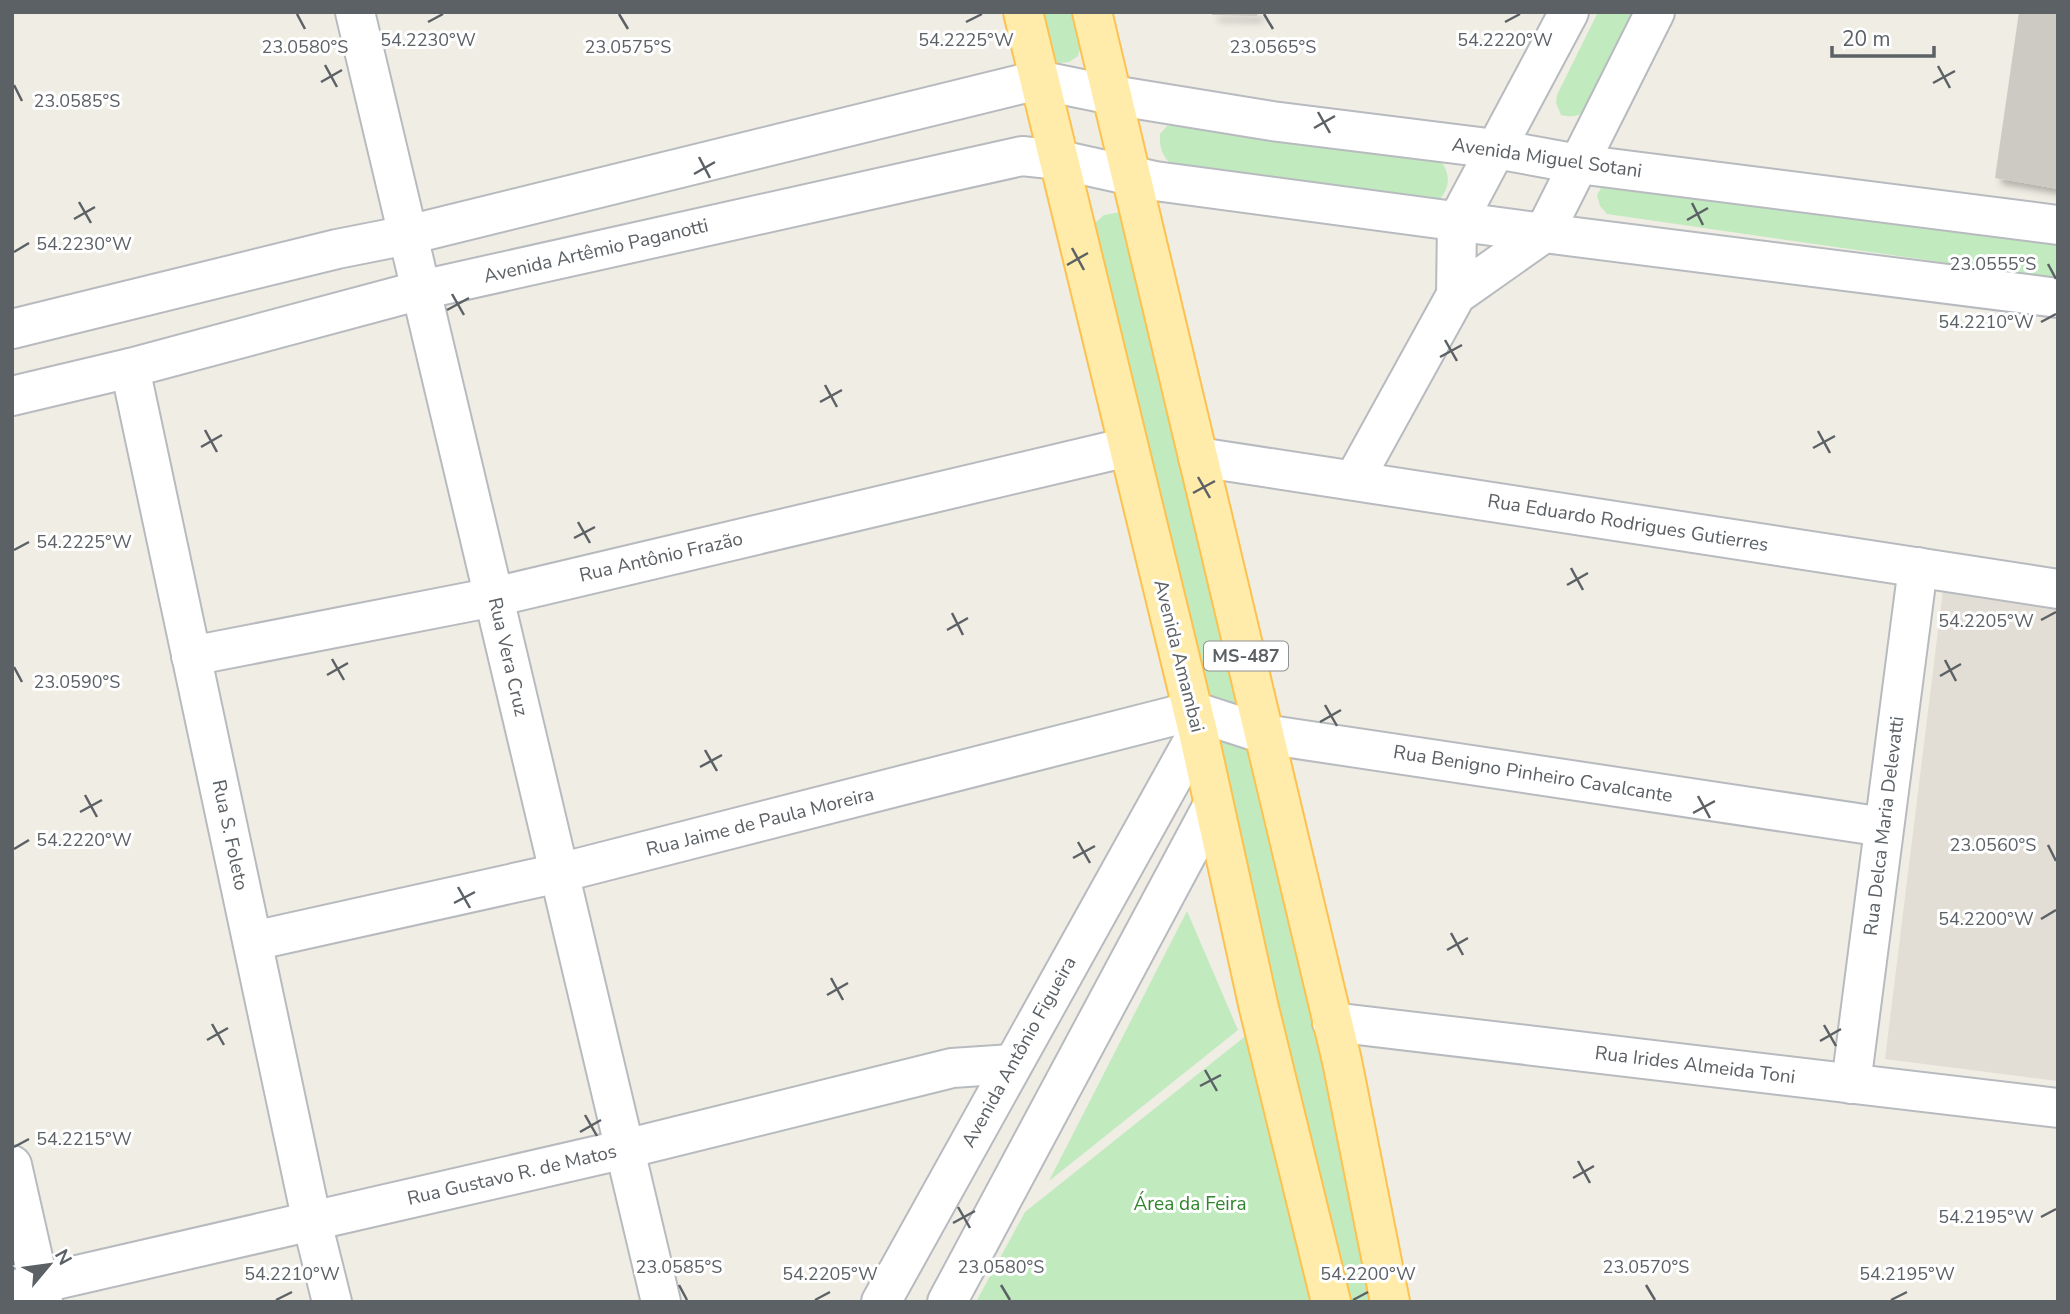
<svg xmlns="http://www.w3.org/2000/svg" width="2070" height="1314" font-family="'Nunito Sans',sans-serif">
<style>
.education{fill:#e2ded5}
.green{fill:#c1eabf}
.building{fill:#cdc9c3;filter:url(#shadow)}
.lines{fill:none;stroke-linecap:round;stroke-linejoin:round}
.minor-casing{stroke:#b7bbbf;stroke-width:42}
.tertiary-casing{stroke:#b7bbbf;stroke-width:42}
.primary-casing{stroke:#fdc150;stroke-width:42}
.minor{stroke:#fff;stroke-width:38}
.tertiary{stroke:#fff;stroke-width:38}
.primary{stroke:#ffecaa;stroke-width:38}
.ticks{fill:none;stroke:#5c6166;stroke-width:2.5}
.labels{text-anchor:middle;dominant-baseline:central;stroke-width:6;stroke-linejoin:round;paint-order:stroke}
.shield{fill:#fff;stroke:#8d9094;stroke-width:2}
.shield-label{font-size:18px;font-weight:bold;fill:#5c6166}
.street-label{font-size:19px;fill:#5c6166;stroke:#fff}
.park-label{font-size:19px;fill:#2f842d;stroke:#fff}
.ticks-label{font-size:18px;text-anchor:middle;fill:#5c6166;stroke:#fff;stroke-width:6;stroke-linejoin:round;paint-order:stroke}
</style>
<defs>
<filter id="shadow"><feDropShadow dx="6" dy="6" stdDeviation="3.5" flood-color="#0004"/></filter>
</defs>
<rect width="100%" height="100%" fill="#f0ede4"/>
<polygon class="education" points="1943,590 2058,604 2058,1081 1885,1059"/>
<g class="green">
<polygon points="1037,12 1074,12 1081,45 1078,56 1069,62 1059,63 1047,55"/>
<path d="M1598 12H1639L1588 109C1579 116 1573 118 1561 115L1556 103 1557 95Z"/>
<path d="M1179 123 1432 159 1443 164C1451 178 1449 189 1438 201L1177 169C1164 159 1159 151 1160 134L1167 126Z"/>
<polygon points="1607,178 2058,238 2058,279 1607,214 1600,206 1597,195"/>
<polygon points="1121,212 1132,217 1378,1302 1345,1302 1094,224 1104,215"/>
<polygon points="1187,911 1238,1030 1049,1181"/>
<polygon points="1248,1034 1313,1302 976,1302 1025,1212"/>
</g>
<g class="building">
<polygon points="1212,12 1258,12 1257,16 1212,15"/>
<polygon points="2019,12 2058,12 2058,189 1995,178"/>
</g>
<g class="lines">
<g class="minor-casing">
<g id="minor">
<polyline points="355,12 661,1302"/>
<polyline points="1456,295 1457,222"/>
<polyline points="130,368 312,1222 332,1302"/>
<polyline points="1198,457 2058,589"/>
<polyline points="1354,480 1456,295 1544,233"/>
<polyline points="191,656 494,597 1128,447"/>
<polyline points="253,941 559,873 1193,711 1264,734 1884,827"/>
<polyline points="1332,1022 2058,1108"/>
<polyline points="1851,1084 1918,567"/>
<polyline points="12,1165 43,1302"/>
<polyline points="12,1290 625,1149 952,1068 1012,1064"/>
</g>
</g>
<g class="tertiary-casing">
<g id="tertiary">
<polyline points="1457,222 1569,12"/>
<polyline points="1544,233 1655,12"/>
<polyline points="12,329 337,249 408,235 1038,80 1112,95 1272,121 1496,149 1578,164 2058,225"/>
<polyline points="12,396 130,368 421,290 1022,156 1060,160 1155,181 1544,233 2058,298"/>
<polyline points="881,1302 1198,732"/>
<polyline points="947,1302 1213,805"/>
</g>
</g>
<g class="primary-casing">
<g id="primary">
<polyline points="1023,12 1198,732 1258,1004 1331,1302"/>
<polyline points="1092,12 1342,1061 1390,1302"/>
</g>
</g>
<use href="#minor" class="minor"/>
<use href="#tertiary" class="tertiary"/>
<use href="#primary" class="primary"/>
</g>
<path class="ticks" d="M297 14 305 29M619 14 628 29M1264 14 1273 29M428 22 443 14M966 22 982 14M1505 22 1520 14M325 65 337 87M1938 66 1950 88M321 82 342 70M1933 83 1955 71M14 85 22 101M1318 112 1330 133M1314 128 1335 116M699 157 710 178M694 174 715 162M79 202 91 223M1692 203 1703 225M74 219 95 207M1687 220 1708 208M1072 248 1084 270M14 252 29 243M2048 264 2056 279M1067 265 1088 253M452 294 464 315M447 310 469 298M2041 322 2056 314M1445 340 1457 361M1440 357 1462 345M825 385 837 407M820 402 842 390M205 430 217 452M1818 431 1830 453M201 447 222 435M1813 448 1835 436M1198 477 1210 498M1193 493 1215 481M578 522 590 543M574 538 595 527M14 550 29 542M1571 568 1583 590M1567 585 1588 573M952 613 963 635M2041 620 2056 612M947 630 968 618M332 659 344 680M1945 660 1956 681M14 667 22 682M327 675 348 663M1940 676 1961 664M1325 705 1337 726M1320 722 1341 710M705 750 717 771M700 767 722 755M85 795 97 817M1698 796 1710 818M80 812 102 800M1693 813 1715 801M1078 842 1090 863M2048 845 2056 861M14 849 29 840M1073 858 1095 846M458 887 470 908M454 903 475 892M2041 919 2056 910M1451 933 1463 955M1447 950 1468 938M831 978 843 1000M827 995 848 983M212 1024 224 1045M1824 1025 1836 1046M207 1040 228 1028M1820 1041 1841 1029M1205 1070 1217 1091M1200 1086 1221 1075M585 1115 597 1136M580 1132 601 1120M14 1147 29 1139M1578 1161 1590 1183M1573 1178 1594 1166M958 1207 970 1228M2041 1217 2056 1209M953 1223 975 1211M679 1285 687 1300M1001 1285 1010 1300M1646 1285 1655 1300M276 1300 292 1292M815 1300 830 1292M1353 1300 1368 1292M1891 1300 1907 1292"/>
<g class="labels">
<rect class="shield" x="1204" y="641.5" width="84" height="29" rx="5"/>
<g class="shield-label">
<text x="1246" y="656">MS-487</text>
</g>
<g class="street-label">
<text transform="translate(1547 158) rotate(8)">Avenida Miguel Sotani</text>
<text transform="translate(596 251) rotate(-13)">Avenida Artêmio Paganotti</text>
<text transform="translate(1628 523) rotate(9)">Rua Eduardo Rodrigues Gutierres</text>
<text transform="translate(661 557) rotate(-13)">Rua Antônio Frazão</text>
<text transform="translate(1179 656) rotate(76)">Avenida Amambai</text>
<text transform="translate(508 657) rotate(77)">Rua Vera Cruz</text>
<text transform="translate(1533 774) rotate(9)">Rua Benigno Pinheiro Cavalcante</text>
<text transform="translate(760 822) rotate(-14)">Rua Jaime de Paula Moreira</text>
<text transform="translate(1884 826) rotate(-83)">Rua Delca Maria Delevatti</text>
<text transform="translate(230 835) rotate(78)">Rua S. Foleto</text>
<text transform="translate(1019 1052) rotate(-61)">Avenida Antônio Figueira</text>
<text transform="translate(1695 1065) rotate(7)">Rua Irides Almeida Toni</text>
<text transform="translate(512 1175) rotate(-13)">Rua Gustavo R. de Matos</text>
</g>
<g class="park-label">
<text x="1190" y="1204">Área da Feira</text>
</g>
</g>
<g class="ticks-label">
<text x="428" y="46">54.2230°W</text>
<text x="966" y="46">54.2225°W</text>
<text x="1505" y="46">54.2220°W</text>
<text x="305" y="53">23.0580°S</text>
<text x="628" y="53">23.0575°S</text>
<text x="1273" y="53">23.0565°S</text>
<text x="77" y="107">23.0585°S</text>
<text x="84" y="250">54.2230°W</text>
<text x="1993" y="270">23.0555°S</text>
<text x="1986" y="328">54.2210°W</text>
<text x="84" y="548">54.2225°W</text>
<text x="1986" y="627">54.2205°W</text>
<text x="77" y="688">23.0590°S</text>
<text x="84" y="846">54.2220°W</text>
<text x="1993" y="851">23.0560°S</text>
<text x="1986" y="925">54.2200°W</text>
<text x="84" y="1145">54.2215°W</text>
<text x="1986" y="1223">54.2195°W</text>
<text x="679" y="1273">23.0585°S</text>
<text x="1001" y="1273">23.0580°S</text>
<text x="1646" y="1273">23.0570°S</text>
<text x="292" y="1280">54.2210°W</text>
<text x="830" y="1280">54.2205°W</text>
<text x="1368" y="1280">54.2200°W</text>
<text x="1907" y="1280">54.2195°W</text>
</g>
<rect width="2070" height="1314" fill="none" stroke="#5c6166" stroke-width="28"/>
<g transform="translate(49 1265) rotate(61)" stroke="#ffffff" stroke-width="5" paint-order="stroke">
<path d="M0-5L12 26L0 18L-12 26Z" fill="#5c6166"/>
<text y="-10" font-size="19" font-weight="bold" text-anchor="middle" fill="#5c6166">N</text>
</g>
<path d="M1832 46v10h102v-10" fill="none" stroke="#5c6166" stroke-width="3.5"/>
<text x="1842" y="46" font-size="21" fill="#5c6166" stroke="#ffffff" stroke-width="5" paint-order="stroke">20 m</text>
</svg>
